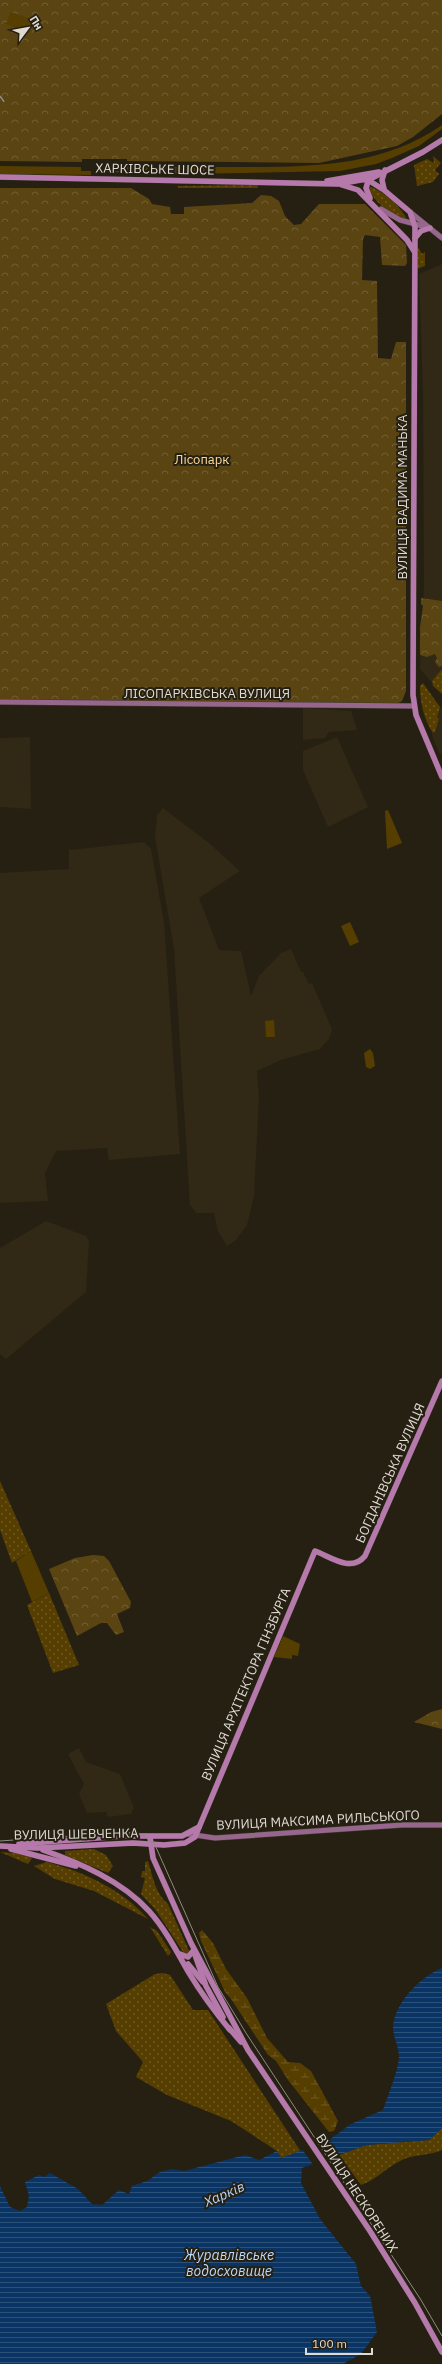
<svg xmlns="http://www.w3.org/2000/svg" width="442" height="2364" font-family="'IBM Plex Sans',sans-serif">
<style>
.built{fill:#312815}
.grass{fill:url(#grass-dots)}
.forest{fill:url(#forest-crowns)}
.wetland{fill:url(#wetland-marsh)}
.green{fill:#563e00}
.water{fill:url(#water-rules)}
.pier{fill:#262013}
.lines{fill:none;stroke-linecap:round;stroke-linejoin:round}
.secondary-casing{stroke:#403a2e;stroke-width:6}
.primary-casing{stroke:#403a2e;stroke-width:6}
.secondary{stroke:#96668d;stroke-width:5}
.primary{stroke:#b679ab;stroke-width:5.5}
.tram{stroke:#8f8a80;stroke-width:1}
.rail{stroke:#8f8a80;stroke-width:1.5;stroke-dasharray:7 7;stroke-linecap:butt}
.labels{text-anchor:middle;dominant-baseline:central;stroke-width:4;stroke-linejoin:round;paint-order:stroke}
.street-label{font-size:13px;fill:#dfdbd3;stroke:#262013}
.park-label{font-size:13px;fill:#fbda99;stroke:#262013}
.water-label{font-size:14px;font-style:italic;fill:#bbd8fd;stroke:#262013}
</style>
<defs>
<pattern id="grass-dots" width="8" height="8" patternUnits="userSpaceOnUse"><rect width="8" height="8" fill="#563e00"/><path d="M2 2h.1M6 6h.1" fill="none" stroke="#6e5924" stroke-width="1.8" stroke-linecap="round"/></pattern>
<pattern id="forest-crowns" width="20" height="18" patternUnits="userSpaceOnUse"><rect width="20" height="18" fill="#5a4411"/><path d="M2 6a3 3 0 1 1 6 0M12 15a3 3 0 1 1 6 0" fill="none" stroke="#715e33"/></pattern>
<pattern id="wetland-marsh" width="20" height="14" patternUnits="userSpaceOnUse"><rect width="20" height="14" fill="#563e00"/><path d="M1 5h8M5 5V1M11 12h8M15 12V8" fill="none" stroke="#6e5924"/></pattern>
<pattern id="water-rules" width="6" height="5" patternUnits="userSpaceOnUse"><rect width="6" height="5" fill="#093464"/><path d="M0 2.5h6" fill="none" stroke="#2c5179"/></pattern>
</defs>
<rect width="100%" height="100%" fill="#262013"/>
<g class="built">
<polygon points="442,264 442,694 420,669 424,585 423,393 419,274"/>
<polygon points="439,705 442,709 442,752 440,755 432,736 435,714"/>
<polygon points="303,708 351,711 357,730 329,732 325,738 303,740"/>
<polygon points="30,737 31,809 0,807 0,738"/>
<polygon points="337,737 368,807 328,827 303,770 303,751"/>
<polygon points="163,808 209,843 240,871 199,898 219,950 241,951 251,996 259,976 281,953 291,949 301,972 303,972 309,984 312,983 332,1029 329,1039 320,1049 281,1060 257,1071 259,1098 254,1196 247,1225 236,1240 227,1246 218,1231 214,1213 196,1213 190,1205 174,949 155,837 157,815"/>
<polygon points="144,842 151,849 164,922 180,1154 109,1160 107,1148 56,1151 45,1173 48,1201 0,1203 0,873 69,869 69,850"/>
<polygon points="46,1221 86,1236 89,1241 86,1292 6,1359 0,1354 0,1248"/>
<polygon points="79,1748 86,1762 120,1774 134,1808 131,1814 108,1817 106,1812 87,1813 79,1794 84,1784 68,1754"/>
</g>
<g class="grass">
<polygon points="433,156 441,163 435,170 439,174 433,182 417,186 414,165 427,159 434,163"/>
<polygon points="257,185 258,188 178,188 178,186"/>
<path d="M368 186C381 189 402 207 407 220 391 214 373 203 368 186Z"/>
<polygon points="418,247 422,254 425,252 425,266 417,269"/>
<polygon points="442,669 442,694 433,686 432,681"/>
<path d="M423 683 440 707 437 718 439 719 435 732 433 733C424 720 420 702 420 686Z"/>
<polygon points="0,1481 31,1551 12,1563 0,1530"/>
<polygon points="49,1593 79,1665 53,1673 27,1605"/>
<polygon points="94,1849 106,1855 113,1866 108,1873 65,1855 65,1851"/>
<polygon points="0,1852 25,1854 32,1858 28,1864"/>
<path d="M148 1861C153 1877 155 1893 168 1904L190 1953 185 1955 155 1909 141 1894 145 1878 141 1877 142 1871H145V1862Z"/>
<path d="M47 1862C84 1872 123 1890 148 1919L94 1891 55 1879 34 1866Z"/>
<polygon points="150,1927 157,1931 171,1952 168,1956"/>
<polygon points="163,1973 170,1975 193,2010 208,2010 301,2152 281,2158 277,2151 231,2121 167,2095 136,2077 143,2062 116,2031 106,2004 155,1974"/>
<path d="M442 2128V2150C429 2156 412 2154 400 2161 386 2168 376 2180 361 2185L339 2155 366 2145 429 2140Z"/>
</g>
<g class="forest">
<polygon points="0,0 442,0 442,114 413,137 397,146 319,163 127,161 127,159 82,159 82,162 0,161"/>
<polygon points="0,188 131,188 149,199 152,204 170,207 171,214 184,214 184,207 252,203 261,195 271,196 279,201 285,216 294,225 301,224 319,204 365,204 406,245 407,263 405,266 382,265 380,237 365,235 363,239 362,280 377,281 377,284 378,358 391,359 396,342 406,342 406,691 402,701 396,704 0,700"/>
<polygon points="421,598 442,601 442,666 439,667 435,662 437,658 435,654 427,657 420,655 420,627 423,606 421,604"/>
<polygon points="93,1555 104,1556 109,1561 131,1602 130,1608 117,1614 124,1632 116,1635 107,1623 101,1623 77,1636 49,1569 75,1558"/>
<polygon points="442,1709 442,1729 414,1722 431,1712"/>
</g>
<polygon class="wetland" points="202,1930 213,1943 226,1969 247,1998 267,2038 288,2062 300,2063 311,2071 338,2121 334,2131 329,2132 288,2080 276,2061 268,2055 231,1999 225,1992 201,1941 199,1933"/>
<g class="green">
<polygon points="11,12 33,20 29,33 6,24"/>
<path d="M442 125V129L419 146 392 158 376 164 340 171 187 174 101 172V169H126L127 167C164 167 202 167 240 167 310 167 382 167 442 125Z"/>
<polygon points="0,166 81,167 81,171 91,171 91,175 0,174"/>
<polygon points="388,810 402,843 387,849 385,811"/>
<polygon points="350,922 359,942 350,946 341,926"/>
<polygon points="274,1020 275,1037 266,1037 265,1021"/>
<polygon points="370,1049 373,1053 375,1066 370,1069 366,1067 364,1053"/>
<polygon points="31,1551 49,1593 32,1602 16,1561"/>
<polygon points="283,1636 300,1644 298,1656 292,1655 292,1659 274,1657"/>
</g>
<path class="water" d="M442 1968V2128L429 2140 366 2145 302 2168 301 2183 320 2219 356 2264 361 2286 370 2296 377 2332 361 2354 343 2364H0V2186L10 2207 20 2211 27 2207 29 2196 25 2182 39 2175 44 2177 50 2173 78 2189 92 2204 102 2205 119 2190 129 2194 132 2186 147 2181 160 2172 172 2169 184 2171 245 2155 259 2160 277 2151 281 2158 329 2140 351 2124 383 2110C388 2095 398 2072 399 2057 399 2047 393 2037 393 2027 395 2002 420 1977 442 1968Z"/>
<polygon class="pier" points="327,2139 339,2157 314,2166 302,2149"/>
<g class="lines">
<g class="secondary-casing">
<g id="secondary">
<polyline points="381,209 400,220 430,228"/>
<polyline points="410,212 442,238"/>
<polyline points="0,702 414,706"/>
<polyline points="188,1834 215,1838 402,1825 442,1825"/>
</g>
</g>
<g class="primary-casing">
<g id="primary">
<polyline points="0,177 338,184 372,178 423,152 442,140"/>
<polyline points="350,178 368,180 384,190 410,212 415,227 413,695 416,715 442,777"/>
<polyline points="369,178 366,188 370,198"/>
<polyline points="327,181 379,172"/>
<polyline points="342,185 358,190 407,240 414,251"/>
<polyline points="384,189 382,180 385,170"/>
<polyline points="415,238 421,231 430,228"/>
<polyline points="150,1837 153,1858 191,1943 248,2050 370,2231 415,2303 442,2352"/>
<polyline points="19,1844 122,1836 182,1836 199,1827"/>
<path d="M0 1846 38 1848 133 1843 164 1845 185 1843 195 1837 315 1551C331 1557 351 1573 365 1556L442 1381"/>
<polyline points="11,1849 76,1866"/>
<path d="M43 1850C80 1863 122 1881 149 1911 166 1930 177 1952 189 1973 201 1993 215 2012 230 2030"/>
<polyline points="194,1952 206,1986 223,2017"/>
<polyline points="180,1954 188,1957 194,1950"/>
<polyline points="188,1964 203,1982"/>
<polyline points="229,2028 241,2042"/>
</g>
</g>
<use href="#secondary" class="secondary"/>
<use href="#primary" class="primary"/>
<polyline class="tram" points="0,1841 128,1832 144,1836 155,1845 218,1987 246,2033 421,2300 442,2336"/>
<polyline class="rail" points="0,96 5,103"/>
</g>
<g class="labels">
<g class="street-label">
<text transform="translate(155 169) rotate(1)">ХАРКІВСЬКЕ ШОСЕ</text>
<text transform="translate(402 497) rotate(-90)">ВУЛИЦЯ ВАДИМА МАНЬКА</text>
<text x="207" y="693">ЛІСОПАРКІВСЬКА ВУЛИЦЯ</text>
<text transform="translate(390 1473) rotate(-66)">БОГДАНІВСЬКА ВУЛИЦЯ</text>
<text transform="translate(246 1684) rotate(-67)">ВУЛИЦЯ АРХІТЕКТОРА ГІНЗБУРГА</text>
<text transform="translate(318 1820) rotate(-3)">ВУЛИЦЯ МАКСИМА РИЛЬСЬКОГО</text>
<text transform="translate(76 1834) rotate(-1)">ВУЛИЦЯ ШЕВЧЕНКА</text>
<text transform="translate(357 2193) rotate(57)">ВУЛИЦЯ НЕСКОРЕНИХ</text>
</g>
<g class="park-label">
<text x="202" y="459">Лісопарк</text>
</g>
<g class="water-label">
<text transform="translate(224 2194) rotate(-24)">Харків</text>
<text x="229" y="2255">Журавлівське<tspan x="229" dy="16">водосховище</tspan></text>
</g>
</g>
<g transform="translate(28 28) rotate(58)" stroke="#262013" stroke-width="3" paint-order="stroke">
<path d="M0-3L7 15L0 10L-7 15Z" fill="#dfdbd3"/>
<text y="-6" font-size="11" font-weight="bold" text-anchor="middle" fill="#dfdbd3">Пн</text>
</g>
<path d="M306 2348v6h66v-6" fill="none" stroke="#dfdbd3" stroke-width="2"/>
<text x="312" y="2348" font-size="12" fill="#dfdbd3" stroke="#262013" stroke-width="3" paint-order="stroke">100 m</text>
</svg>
